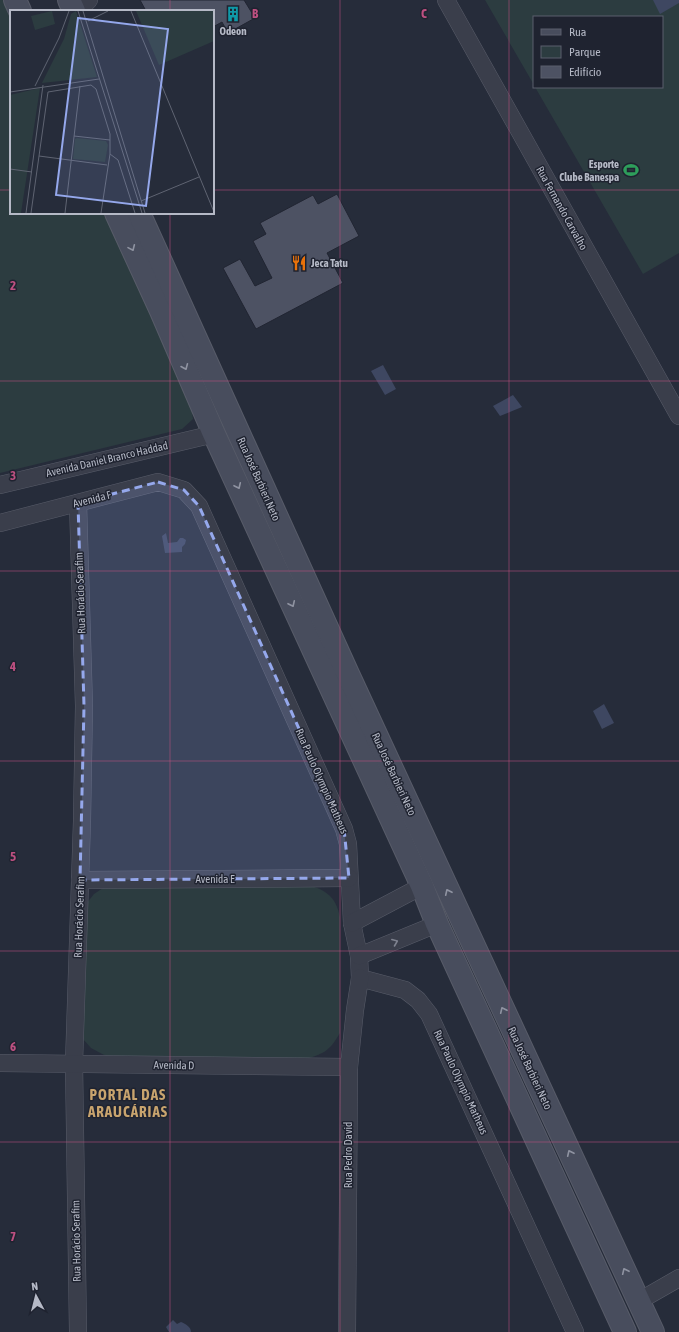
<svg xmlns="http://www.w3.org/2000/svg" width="679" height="1332" font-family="'Asap Condensed',sans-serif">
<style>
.green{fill:#2c3c40}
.water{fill:#3e4761}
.building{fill:#4d5263;stroke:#212532}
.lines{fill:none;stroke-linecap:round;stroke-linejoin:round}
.street-casing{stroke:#585c69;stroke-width:18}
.secondary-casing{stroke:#585c69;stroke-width:24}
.street{stroke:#3a3e4b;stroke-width:17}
.secondary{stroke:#484d5d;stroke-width:22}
.oneway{stroke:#8f93a1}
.oneway2{stroke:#7e828f}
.marked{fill:#95a8ec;fill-opacity:0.2;stroke:#95a8ec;stroke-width:3;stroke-dasharray:8 5;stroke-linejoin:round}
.grid{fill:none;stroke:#bd5080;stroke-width:1;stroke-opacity:0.55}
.labels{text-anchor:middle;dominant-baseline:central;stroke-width:3;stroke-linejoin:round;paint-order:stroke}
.poi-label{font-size:11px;font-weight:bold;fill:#b5b9c6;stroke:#1f2330}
.street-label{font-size:11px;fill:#b5b9c6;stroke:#1f2330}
.district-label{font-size:15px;font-weight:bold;letter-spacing:1px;fill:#c8a46e;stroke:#1f2330}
.inset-road{fill:none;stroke:#5f6472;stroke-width:1}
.view{fill:#95a8ec;fill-opacity:0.15;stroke:#95a8ec;stroke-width:2}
.inset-edge{fill:none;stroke:#b5b9c6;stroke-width:2}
.grid-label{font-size:13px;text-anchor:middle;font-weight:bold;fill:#bd5080;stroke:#1f2330;stroke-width:3;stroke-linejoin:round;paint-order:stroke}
</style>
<rect width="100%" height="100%" fill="#262c3a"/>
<g class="green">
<polygon points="0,0 4,0 11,15 11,213 107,213 191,404 193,419 182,429 0,473"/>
<polygon points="485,0 679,0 679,253 643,274 535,87 662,87 662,17 534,17 534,85"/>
<path d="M312 886C329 892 336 899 340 917V1033C329 1052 323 1054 302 1060L106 1056 91 1048 83 1039 86 904 94 894 103 888Z"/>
</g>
<g class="water">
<polygon points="653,0 679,0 679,3 660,14"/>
<polygon points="383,365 396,389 385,395 371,371"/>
<polygon points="513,395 522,407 500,416 493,406"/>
<polygon points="166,533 168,543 177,542 180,538 183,538 186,540 185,544 182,547 182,552 165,553 162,536"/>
<polygon points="604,704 614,723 602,729 593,711"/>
<path d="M173 1320 177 1324 181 1322C186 1324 191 1327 191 1332H169L166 1327Z"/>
</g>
<g class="building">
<polygon points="140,0 244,0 255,18 228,33 222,22 213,27 213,11 146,11"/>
<polygon points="337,194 359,236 327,253 343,283 256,329 223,268 240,259 255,286 272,278 253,241 266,234 260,223 313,195 318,204"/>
</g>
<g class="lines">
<g class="street-casing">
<g id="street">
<polyline points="446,0 679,416"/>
<polyline points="78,11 89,0"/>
<polyline points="0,485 214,434"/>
<polyline points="78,503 84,706 82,821 74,1063 78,1332"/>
<polyline points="0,523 158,482 184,490 199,506 344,829 348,844 352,923 359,956 360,978 405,990 418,1000 429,1014 575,1332"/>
<polyline points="80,880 349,878"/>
<polyline points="352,923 422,886"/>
<polyline points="359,956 437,924"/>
<polyline points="0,1063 349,1067"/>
<polyline points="639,1301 679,1278"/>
<polyline points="347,1332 349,1067 355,1010 360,978"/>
</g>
</g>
<g class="secondary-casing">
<g id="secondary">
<polyline points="15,0 20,11"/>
<polyline points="69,0 74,11"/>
<polyline points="116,213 161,311 214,434 422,886 437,924 625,1332"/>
<polyline points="139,213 348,674 653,1332"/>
</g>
</g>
<use href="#street" class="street"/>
<use href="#secondary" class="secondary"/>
</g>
<defs><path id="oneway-chevron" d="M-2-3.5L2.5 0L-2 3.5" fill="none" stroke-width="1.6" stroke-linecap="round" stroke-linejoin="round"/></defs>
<g class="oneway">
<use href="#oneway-chevron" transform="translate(132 248) rotate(66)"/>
<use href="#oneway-chevron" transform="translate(185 367) rotate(67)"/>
<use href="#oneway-chevron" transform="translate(238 486) rotate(65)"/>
<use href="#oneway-chevron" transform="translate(292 604) rotate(65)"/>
<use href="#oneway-chevron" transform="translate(448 892) rotate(-115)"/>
<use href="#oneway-chevron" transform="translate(503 1010) rotate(-115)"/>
<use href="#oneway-chevron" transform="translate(570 1153) rotate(-115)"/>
<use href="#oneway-chevron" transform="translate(625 1271) rotate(-115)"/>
</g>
<use class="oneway2" href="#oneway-chevron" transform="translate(395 942) rotate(-22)"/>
<path class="marked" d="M158 482 184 490 199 506 344 829 349 878 80 880 84 706 78 503Z"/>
<path class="grid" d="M170 0V11M340 0V1332M509 0V1332M0 190H11M213 190H679M170 213V1332M0 381H679M0 571H679M0 761H679M0 951H679M0 1142H679"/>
<defs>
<g id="building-bare" transform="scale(1.2)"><path d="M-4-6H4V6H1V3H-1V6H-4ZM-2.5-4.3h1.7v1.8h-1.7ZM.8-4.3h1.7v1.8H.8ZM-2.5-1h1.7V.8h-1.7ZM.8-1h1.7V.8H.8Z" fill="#0f9aa8" stroke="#1f2330" stroke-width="2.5" paint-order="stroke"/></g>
<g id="stadium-bare" transform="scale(1.2)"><path d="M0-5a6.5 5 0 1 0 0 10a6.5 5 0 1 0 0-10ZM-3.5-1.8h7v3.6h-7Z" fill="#2e9e5b" stroke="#1f2330" stroke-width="2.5" paint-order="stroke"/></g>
<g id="restaurant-bare" transform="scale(1.2)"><path d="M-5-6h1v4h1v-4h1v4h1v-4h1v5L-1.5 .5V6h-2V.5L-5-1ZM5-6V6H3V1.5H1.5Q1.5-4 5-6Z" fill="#e8710a" stroke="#1f2330" stroke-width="2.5" paint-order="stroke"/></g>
</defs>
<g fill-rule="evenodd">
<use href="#building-bare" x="233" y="14"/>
<use href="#stadium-bare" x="631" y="170"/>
<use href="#restaurant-bare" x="299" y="263"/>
</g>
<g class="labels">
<g class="poi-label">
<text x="233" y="31">Odeon</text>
<text x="619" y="164" text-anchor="end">Esporte<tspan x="619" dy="13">Clube Banespa</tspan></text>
<text x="311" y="263" text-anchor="start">Jeca Tatu</text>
</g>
<g class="street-label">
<text transform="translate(562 208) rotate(61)">Rua Fernando Carvalho</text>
<text transform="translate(107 459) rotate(-13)">Avenida Daniel Branco Haddad</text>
<text transform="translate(259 479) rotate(66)">Rua José Barbieri Neto</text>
<text transform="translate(92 499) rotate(-14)">Avenida F</text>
<text transform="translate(80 593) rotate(-92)">Rua Horácio Serafim</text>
<text transform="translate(394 774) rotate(65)">Rua José Barbieri Neto</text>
<text transform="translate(322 781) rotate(66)">Rua Paulo Olympio Matheus</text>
<text x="215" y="879">Avenida E</text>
<text transform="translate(79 917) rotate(-88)">Rua Horácio Serafim</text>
<text transform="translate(174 1065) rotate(1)">Avenida D</text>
<text transform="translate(530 1068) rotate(65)">Rua José Barbieri Neto</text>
<text transform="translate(461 1082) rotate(65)">Rua Paulo Olympio Matheus</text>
<text transform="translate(348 1155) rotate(-90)">Rua Pedro David</text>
<text transform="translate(76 1241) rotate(-91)">Rua Horácio Serafim</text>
</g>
<g class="district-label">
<text x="128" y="1094">PORTAL DAS<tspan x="128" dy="17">ARAUCÁRIAS</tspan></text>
</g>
</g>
<g transform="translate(10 10)">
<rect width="204" height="204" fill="#262c3a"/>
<path d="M42 1 45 14 25 20 21 6ZM66 1 87 67 32 73 54 29 61 4ZM126 1H204V31L149 55ZM30 78 11 203H0V85ZM67 128 96 131 98 135 95 152 63 149 65 129Z" fill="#2c3c40"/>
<path class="inset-road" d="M68 1 132 203M73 1 135 203M121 1 204 202M78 11 98 1M25 76 49 28 59 1M0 82 89 69M64 126 100 130M29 146 97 155M0 159 22 162M131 191 189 167M16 203 33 75M21 203 38 82 81 75 86 79 100 124V144L108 150 125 203M55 203 70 76M91 203 100 144"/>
<path class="view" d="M68 8 158 19 136 196 46 185Z"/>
<rect width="204" height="204" class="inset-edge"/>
</g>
<g class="grid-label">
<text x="255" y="18">B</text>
<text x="424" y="18">C</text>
<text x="13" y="290">2</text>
<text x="13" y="480">3</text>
<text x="13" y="671">4</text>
<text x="13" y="861">5</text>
<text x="13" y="1051">6</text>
<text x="13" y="1241">7</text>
</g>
<rect x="533" y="16" width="130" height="72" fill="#1f2330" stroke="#5b5f6c"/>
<rect x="541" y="29" width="20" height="6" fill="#484d5d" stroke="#5b5f6c"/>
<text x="569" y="36" font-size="12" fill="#b5b9c6">Rua</text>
<rect x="541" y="46" width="20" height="12" fill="#2c3c40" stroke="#5b5f6c"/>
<text x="569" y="56" font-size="12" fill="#b5b9c6">Parque</text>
<rect x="541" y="66" width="20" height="12" fill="#4d5263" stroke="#5b5f6c"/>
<text x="569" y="76" font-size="12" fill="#b5b9c6">Edifício</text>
<g transform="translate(36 1296) rotate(353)" stroke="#1f2330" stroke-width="3" paint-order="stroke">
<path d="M0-3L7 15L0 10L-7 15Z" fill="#b5b9c6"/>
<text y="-6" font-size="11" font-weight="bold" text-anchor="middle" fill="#b5b9c6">N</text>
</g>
</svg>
